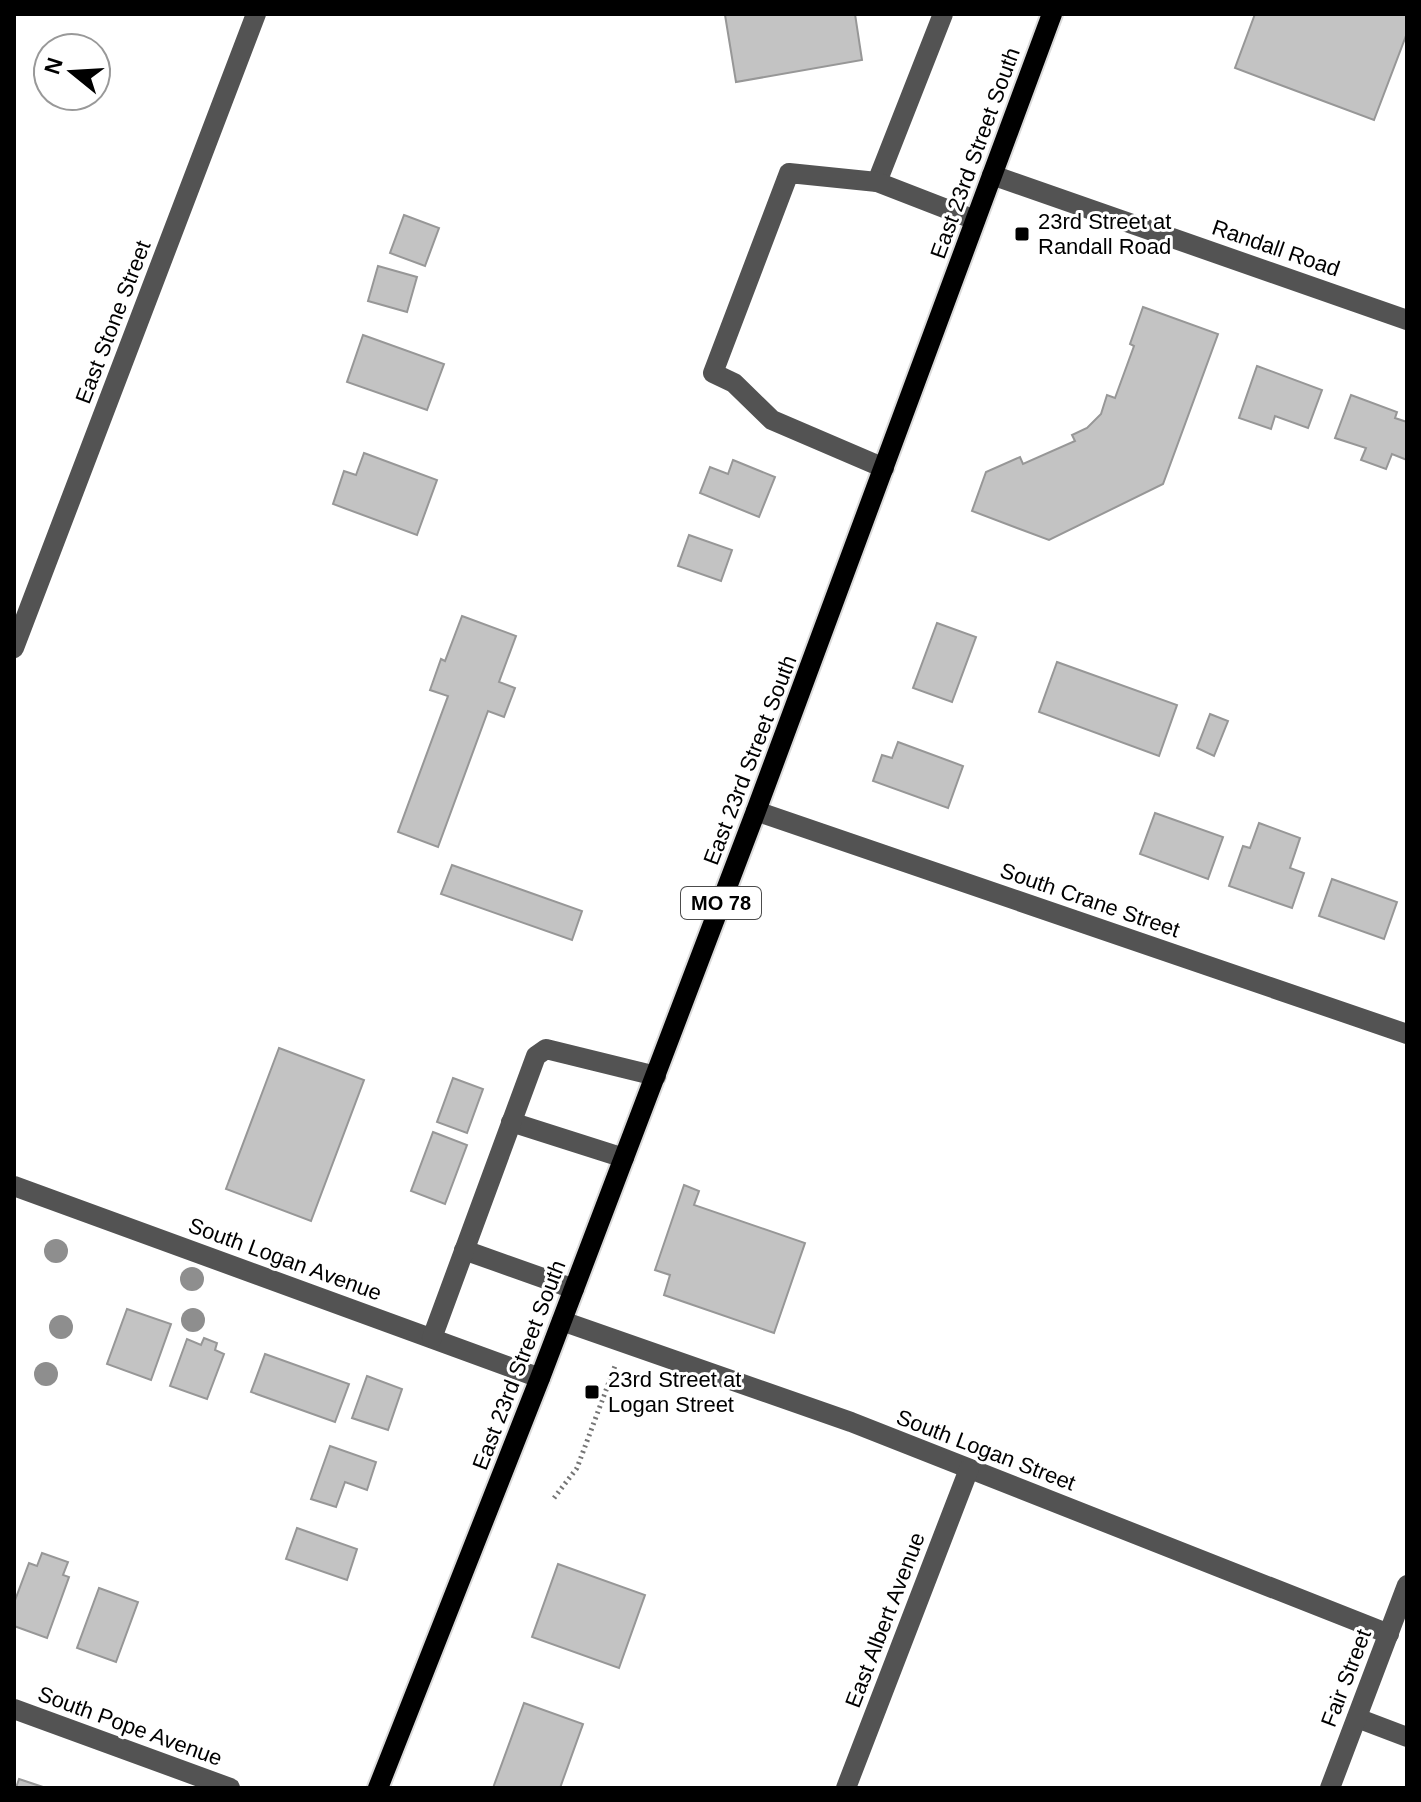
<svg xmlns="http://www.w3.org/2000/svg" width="1421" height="1802" font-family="Arial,sans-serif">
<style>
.building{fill:#c3c3c3;stroke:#979797;stroke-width:2}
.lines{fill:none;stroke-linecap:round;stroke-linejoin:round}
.major-casing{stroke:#dbdbdb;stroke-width:24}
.path{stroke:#757575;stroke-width:5;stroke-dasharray:2 4;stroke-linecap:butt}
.minor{stroke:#535353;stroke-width:20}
.major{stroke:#000;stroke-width:20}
.tree{fill:#8e8e8e}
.poi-dot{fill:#000;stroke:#fff;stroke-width:3}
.labels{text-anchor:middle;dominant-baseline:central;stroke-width:6;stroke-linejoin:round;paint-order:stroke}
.shield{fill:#fff;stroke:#4c4c4c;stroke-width:2}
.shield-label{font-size:20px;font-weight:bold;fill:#000}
.street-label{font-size:22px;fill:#000;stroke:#fff}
.poi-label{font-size:22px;fill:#000;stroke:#fff;text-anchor:start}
</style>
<rect width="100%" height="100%" fill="#fff"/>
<g class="building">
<polygon points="730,14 855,14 862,60 736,82 725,15"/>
<polygon points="1255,14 1407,14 1407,33 1374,120 1235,68"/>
<polygon points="404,215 439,228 425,266 390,253"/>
<polygon points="378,266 417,277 407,312 368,301"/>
<polygon points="1143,307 1218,334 1163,484 1049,540 972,511 986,472 1020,457 1023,464 1075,441 1072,435 1087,428 1101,414 1107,395 1115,398 1134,346 1130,344"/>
<polygon points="363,335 444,364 427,410 347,382"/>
<polygon points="1257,366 1322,390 1308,428 1275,416 1271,429 1239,418"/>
<polygon points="1351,395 1397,412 1395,418 1407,422 1407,460 1392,454 1386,469 1361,460 1366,448 1335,438"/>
<polygon points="364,453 437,480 417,535 333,504 344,471 356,475"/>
<polygon points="733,460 775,477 759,517 700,493 710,467 728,474"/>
<polygon points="689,535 732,550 721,581 678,566"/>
<polygon points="462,616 516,636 499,682 515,688 504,717 488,711 438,847 398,832 448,696 430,690 441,659 445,661"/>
<polygon points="937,623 976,637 952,702 913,688"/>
<polygon points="1057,662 1177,705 1159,756 1039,712"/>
<polygon points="1210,714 1228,721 1214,756 1197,748"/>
<polygon points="898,742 963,766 948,808 873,781 882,755 892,758"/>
<polygon points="1155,813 1223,837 1208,879 1140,854"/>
<polygon points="1259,823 1300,838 1290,868 1304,873 1292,908 1229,886 1243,846 1250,848"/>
<polygon points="452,865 582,911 572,940 441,894"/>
<polygon points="1332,879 1397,902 1384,939 1319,916"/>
<polygon points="279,1048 364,1080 311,1221 226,1189"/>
<polygon points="453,1078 483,1089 467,1133 437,1122"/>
<polygon points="433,1132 467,1145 445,1204 411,1191"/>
<polygon points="684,1185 699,1191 694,1205 805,1243 774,1333 664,1295 670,1275 655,1270"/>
<polygon points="127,1309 171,1324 151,1380 107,1364"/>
<polygon points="204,1338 217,1343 215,1350 224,1354 207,1399 170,1386 187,1339 201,1345"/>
<polygon points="265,1354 349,1384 335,1422 251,1392"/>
<polygon points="367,1376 402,1389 388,1430 352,1418"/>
<polygon points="330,1446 376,1462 367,1490 345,1482 336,1507 311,1499"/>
<polygon points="297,1528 357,1549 347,1580 286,1559"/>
<polygon points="42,1553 68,1562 63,1575 69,1577 47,1638 14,1626 14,1603 29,1563 37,1566"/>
<polygon points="558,1564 645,1595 619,1668 532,1637"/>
<polygon points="99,1588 138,1602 116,1662 77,1648"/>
<polygon points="524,1703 583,1724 560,1788 493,1788"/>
<polygon points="19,1779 46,1788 16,1788"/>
</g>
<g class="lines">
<g class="major-casing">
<polyline id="major" points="378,1788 540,1378 756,811 1052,14"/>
</g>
<polyline class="path" points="554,1498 577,1468 615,1366"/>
<g class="minor">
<polyline points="992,175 1407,320"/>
<polyline points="877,182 943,14"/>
<polyline points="884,468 772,420 734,383 713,373 789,173 877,182 975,220"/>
<polyline points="14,648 256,14"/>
<polyline points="756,811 1407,1034"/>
<polyline points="511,1122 624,1158"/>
<polyline points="14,1186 540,1378"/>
<polyline points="464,1250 574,1289"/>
<polyline points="562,1321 851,1422 1389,1634"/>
<polyline points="432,1338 536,1056 546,1049 656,1076"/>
<polyline points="14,1709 230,1788"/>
<polyline points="1357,1718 1407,1737"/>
<polyline points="846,1788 969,1469"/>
<polyline points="1330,1788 1407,1585"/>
</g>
<use href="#major" class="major"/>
</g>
<g class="tree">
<circle cx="56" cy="1251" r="12"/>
<circle cx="192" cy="1279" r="12"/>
<circle cx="193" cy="1320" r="12"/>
<circle cx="61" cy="1327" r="12"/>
<circle cx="46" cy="1374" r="12"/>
</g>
<g class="poi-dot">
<rect x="1014" y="226" width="16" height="16" rx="4"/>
<rect x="584" y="1384" width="16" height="16" rx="4"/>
</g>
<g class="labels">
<rect class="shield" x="681" y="887" width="80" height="32" rx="6"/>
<g class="shield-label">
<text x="721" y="903">MO 78</text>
</g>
<g class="street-label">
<text transform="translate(975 153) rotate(-70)">East 23rd Street South</text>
<text transform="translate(1276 248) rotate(19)">Randall Road</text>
<text transform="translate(113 322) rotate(-69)">East Stone Street</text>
<text transform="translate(750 760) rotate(-69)">East 23rd Street South</text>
<text transform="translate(1090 900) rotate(19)">South Crane Street</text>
<text transform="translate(285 1259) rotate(20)">South Logan Avenue</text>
<text transform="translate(519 1365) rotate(-69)">East 23rd Street South</text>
<text transform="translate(986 1450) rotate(21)">South Logan Street</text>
<text transform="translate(885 1620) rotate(-69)">East Albert Avenue</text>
<text transform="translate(1346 1678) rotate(-69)">Fair Street</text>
<text transform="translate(130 1726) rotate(20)">South Pope Avenue</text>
</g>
<g class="poi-label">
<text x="1038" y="221">23rd Street at<tspan x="1038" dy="25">Randall Road</tspan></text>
<text x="608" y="1379">23rd Street at<tspan x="608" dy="25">Logan Street</tspan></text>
</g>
</g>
<rect width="1421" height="1802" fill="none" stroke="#000000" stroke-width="32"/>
<g transform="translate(72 72) rotate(288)"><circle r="38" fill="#ffffff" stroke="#999999" stroke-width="2"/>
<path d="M0-6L14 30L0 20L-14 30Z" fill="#000000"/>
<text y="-12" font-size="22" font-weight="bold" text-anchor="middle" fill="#000000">N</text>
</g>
</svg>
